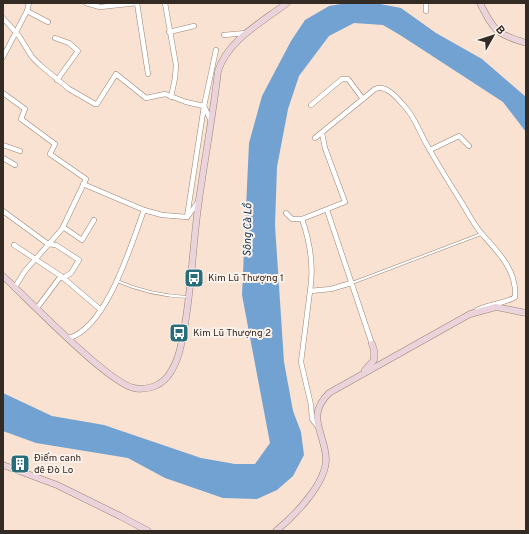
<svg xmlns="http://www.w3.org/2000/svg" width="529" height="534" font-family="Overpass,sans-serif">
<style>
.water{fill:#72a2d2}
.building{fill:#e9b385}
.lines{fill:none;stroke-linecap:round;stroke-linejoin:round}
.lane-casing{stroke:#9a8576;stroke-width:3}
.street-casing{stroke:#9a8576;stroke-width:5.5}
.secondary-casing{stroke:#9a8576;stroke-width:7}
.lane{stroke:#fff;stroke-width:2}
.street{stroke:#fff;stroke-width:4.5}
.secondary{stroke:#ead3da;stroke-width:6}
.labels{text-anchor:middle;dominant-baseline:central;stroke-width:4;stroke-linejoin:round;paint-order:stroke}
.poi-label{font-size:10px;fill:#342b25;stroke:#fcf2eb;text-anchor:start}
.water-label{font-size:11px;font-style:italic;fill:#072c4c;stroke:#fcf2eb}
</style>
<rect width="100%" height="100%" fill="#f9e2d1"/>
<polygon class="water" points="347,3 375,3 401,8 436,33 482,59 526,97 526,132 503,102 400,35 383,25 354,23 329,36 299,76 288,109 277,167 275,225 284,362 293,411 301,432 304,455 293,476 277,490 257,499 223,498 165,478 128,458 36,443 3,431 3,393 52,416 104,425 201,458 235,464 255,464 270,443 242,295 249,143 262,96 291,41 305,20 329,6"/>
<polygon class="building" points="19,460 24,463 22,467 17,465"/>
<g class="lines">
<g class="lane-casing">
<g id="lane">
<path d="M117 281C140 291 162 296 187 297"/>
<polyline points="352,283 481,234"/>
</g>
</g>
<g class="street-casing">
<g id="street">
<polyline points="86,3 100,7 137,3"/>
<polyline points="137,3 148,74"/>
<polyline points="165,3 176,65 175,78 171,97"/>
<polyline points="27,11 48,22"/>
<polyline points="426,11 426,3"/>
<polyline points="3,18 19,36 32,57 40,65 69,89 95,104 97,104 116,74 146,98 165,94 186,102 204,106 210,119"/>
<polyline points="169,32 194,26"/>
<polyline points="224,35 246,33"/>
<polyline points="55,38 69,43 78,51 57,80"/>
<polyline points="3,57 27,11 29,3"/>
<polyline points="3,93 25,109 21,119 55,144 50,154 86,179 62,229 25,271 15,287"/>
<polyline points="311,105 342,79 348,79 363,99"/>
<path d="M315 138 375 89C387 84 398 99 406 108 415 118 420 133 427 145 438 165 450 184 462 203 468 213 474 225 482 234 498 252 517 270 515 297 510 302 486 305 477 310"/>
<polyline points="3,145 20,151"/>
<polyline points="430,150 459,136 469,146"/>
<polyline points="3,158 15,165"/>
<polyline points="83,184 144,210 162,215 187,217"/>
<polyline points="327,210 372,344"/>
<polyline points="3,211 48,244 56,245 79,260 71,273 63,278"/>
<polyline points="286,213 292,219 302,219 345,202 325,148 322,133"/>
<polyline points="188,216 198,202"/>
<polyline points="187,217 204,106 216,50"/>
<path d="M302 219C310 242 314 267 310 291L331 289 351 283"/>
<polyline points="63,227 82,240 94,220"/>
<polyline points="14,245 61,276 101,310"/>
<polyline points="310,291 301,362 311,405 312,419 318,427"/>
<polyline points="37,308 61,276"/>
<path d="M69 338C107 327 131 245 144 210"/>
</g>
</g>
<g class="secondary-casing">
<g id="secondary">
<path d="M480 3C494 31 496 34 526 43"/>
<path d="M3 276C27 298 108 383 134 388 148 391 163 385 170 373 180 358 182 340 185 324 192 283 193 241 199 200 205 157 213 115 218 71 228 40 262 22 287 3"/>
<polyline points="365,370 374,360 374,350 372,344"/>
<polyline points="3,465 57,485 120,516 148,531"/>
<path d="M276 531C294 516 326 484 326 459 325 432 305 417 329 393L470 314 496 307 526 313"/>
</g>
</g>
<use href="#lane" class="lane"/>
<use href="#street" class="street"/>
<use href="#secondary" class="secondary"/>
</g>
<defs>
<g id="bus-square" transform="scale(1)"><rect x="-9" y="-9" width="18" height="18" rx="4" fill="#276d7c" stroke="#fcf2eb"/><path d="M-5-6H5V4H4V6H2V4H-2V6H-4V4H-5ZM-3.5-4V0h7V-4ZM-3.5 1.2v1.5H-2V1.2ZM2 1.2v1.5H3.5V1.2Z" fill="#fff"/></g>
<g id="building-square" transform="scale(1)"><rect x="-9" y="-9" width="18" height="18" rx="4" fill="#276d7c" stroke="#fcf2eb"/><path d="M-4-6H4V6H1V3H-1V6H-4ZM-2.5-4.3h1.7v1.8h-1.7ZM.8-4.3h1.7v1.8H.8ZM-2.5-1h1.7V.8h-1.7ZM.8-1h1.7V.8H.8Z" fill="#fff"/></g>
</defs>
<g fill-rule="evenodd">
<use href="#bus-square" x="194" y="278"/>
<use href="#bus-square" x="179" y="333"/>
<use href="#building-square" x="20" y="464"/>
</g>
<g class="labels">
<g class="poi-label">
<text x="208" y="278">Kim Lũ Thượng 1</text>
<text x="193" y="333">Kim Lũ Thượng 2</text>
<text x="34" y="458">Điếm canh<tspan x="34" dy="12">đê Đò Lo</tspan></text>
</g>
<g class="water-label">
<text transform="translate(248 230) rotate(-89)">Sông Cà Lồ</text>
</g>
</g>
<rect width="529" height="534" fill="none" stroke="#342b25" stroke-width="8"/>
<g transform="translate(493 36) rotate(51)" stroke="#fcf2eb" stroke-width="3" paint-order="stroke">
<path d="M0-3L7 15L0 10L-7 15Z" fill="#342b25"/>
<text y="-6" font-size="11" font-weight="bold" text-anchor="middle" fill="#342b25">B</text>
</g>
</svg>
